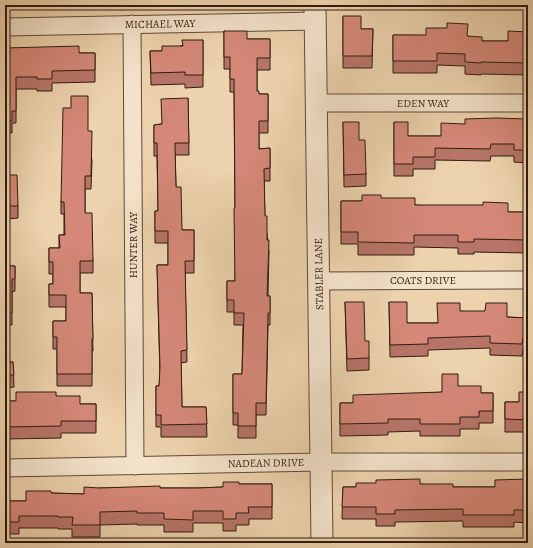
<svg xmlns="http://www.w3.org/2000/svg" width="533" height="548" font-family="Alegreya,serif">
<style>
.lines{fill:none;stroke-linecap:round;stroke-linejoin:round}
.minor-casing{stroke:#5f4a37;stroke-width:19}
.tertiary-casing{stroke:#5f4a37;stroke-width:23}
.minor{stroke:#f3e2ca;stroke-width:17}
.tertiary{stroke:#f3e2ca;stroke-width:21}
.wall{fill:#b77567;stroke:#301c10}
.building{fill:#d58878;stroke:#301c10}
.labels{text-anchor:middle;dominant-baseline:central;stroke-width:3;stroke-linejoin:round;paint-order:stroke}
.street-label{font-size:11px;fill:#301c10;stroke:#f3e2ca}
</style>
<rect width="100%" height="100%" fill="#ecd2ad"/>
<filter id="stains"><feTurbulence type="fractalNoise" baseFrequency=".005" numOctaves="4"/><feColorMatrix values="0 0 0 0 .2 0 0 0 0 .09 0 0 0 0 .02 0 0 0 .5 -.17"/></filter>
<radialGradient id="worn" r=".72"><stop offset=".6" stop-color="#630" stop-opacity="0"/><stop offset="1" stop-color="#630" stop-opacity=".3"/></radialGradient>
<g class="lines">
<g class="minor-casing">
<g id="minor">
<polyline points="132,24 135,466"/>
<polyline points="5,27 315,21"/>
<polyline points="317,103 528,103"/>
<polyline points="319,281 528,280"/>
<polyline points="5,468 322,462 528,462"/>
</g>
</g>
<g class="tertiary-casing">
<polyline id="tertiary" points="315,5 322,543"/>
</g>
<use href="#minor" class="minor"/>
<use href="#tertiary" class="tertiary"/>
</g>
<g class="wall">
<polygon points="343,16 361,29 373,29 372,68 343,68"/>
<polygon points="224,31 247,39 270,39 270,70 257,70 257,91 259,94 268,94 268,133 259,133 259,149 270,148 270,181 264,181 265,216 269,252 268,296 270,296 270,325 268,325 266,415 256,415 256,438 238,438 238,425 233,425 233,374 242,374 243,325 234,325 234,312 227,312 227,281 235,281 235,208 234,92 230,92 230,69 224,69"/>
<polygon points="528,32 528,75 481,74 481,75 465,74 465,66 437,65 437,73 393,73 393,35 468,36 482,41 508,41"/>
<polygon points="203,40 203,87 185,88 185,84 151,85 150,51 162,51"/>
<polygon points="5,48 79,53 95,53 95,82 52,83 52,91 37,91 37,89 16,89 16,123 12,123 12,133 6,133 6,147 5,147"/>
<polygon points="188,98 189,155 175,155 176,187 182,230 194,230 194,273 185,273 187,362 181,363 182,407 206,407 207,437 161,437 161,427 156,427 156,386 159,386 160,376 157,265 168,265 168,243 155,243 155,211 158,211 157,156 154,156 154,125 161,124"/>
<polygon points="528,119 528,163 514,162 514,156 491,156 490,161 435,160 435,169 413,169 413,176 394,176 394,122 408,136 441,136 465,124"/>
<polygon points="343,122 359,140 366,174 366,186 344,187"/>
<polygon points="88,131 92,161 91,189 85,189 85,213 93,261 93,273 80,273 80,293 92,293 93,351 92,351 92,386 57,386 57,349 53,349 53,321 66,321 66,307 49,307 49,284 53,284 53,274 49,274 49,248 59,248 59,235 64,235 64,214 61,214 61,202"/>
<polygon points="5,175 18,206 18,218 7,219 8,248 5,248"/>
<polygon points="341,201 362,201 508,212 528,212 528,253 474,252 474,254 458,254 458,248 414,247 414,255 358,255 358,244 341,244"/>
<polygon points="5,266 15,266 15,291 12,292 12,325 5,325"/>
<polygon points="345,302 365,341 369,358 369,370 347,371"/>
<polygon points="389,302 407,323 437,323 460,311 507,317 528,318 528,349 523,349 522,356 490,355 490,348 428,350 428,356 390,357"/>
<polygon points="5,338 9,362 13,362 14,387 5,388"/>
<polygon points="458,386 481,393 493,393 493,423 479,423 479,429 460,429 460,436 420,436 420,431 388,432 388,435 340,436 340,403 353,403 442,392"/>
<polygon points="528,392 528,432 505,432 505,402 519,402"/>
<polygon points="56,396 80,404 96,404 96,433 61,433 61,438 5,439 5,401 16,401"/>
<polygon points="528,479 528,523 514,522 514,527 463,527 463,521 395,522 395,526 376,526 376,519 342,519 343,487 356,487 420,484 453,487 495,487"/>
<polygon points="239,484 272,484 272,519 249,519 249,525 236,525 236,531 223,531 223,523 193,523 193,532 164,532 164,525 137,525 137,524 100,525 100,537 72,537 72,529 58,529 58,528 19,528 19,534 5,534 5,501 26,501 51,493 84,494 100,488 198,488 223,487"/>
</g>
<g class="building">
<polygon points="343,16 361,16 361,29 373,29 372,56 343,56"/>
<polygon points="447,23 468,24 467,36 482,37 482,41 508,41 508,31 528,32 528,63 481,62 481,63 465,62 465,54 437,53 437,61 393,61 393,35 426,35 426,28 447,28"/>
<polygon points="224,31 247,31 247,39 270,39 270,58 257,58 257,91 259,91 259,94 268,94 268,121 259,121 259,149 270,148 270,168 264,169 265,216 267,216 267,240 269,240 267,296 270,296 270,313 268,313 266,403 256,403 256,426 238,426 238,413 233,413 233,374 242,374 244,313 234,313 234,300 227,300 227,281 235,281 234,208 235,208 234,79 230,79 230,57 224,57"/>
<polygon points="182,40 203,40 203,75 185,75 185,72 151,73 150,51 162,51 162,46 183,46"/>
<polygon points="79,46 79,53 95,53 95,70 52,71 52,79 37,79 37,77 16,77 16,111 12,111 12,121 6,121 6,135 5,135 5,48"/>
<polygon points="71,96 88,96 88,131 92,131 91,176 85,176 85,213 92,213 93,261 80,261 80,293 92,293 93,339 92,339 92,374 57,374 57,337 53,337 53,321 66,321 66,295 49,295 49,284 53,284 53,262 49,262 49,248 60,248 59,235 65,235 64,202 61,202 63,108 71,108"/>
<polygon points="188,98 189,143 175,143 176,187 181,187 182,230 194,230 194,261 185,261 187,350 181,351 182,407 206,407 207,424 161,425 161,415 156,415 156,386 159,386 160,367 157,265 168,265 168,231 155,231 155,211 158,211 157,143 154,143 154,125 162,124 161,99"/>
<polygon points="496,118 528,119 528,150 514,150 514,144 491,144 490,149 435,148 435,157 413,157 413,164 394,164 394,122 408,122 408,136 441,136 441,123 465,124 465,119"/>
<polygon points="343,122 359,122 359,140 365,140 366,174 344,175"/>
<polygon points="5,175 17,175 18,206 7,206 8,236 5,236"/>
<polygon points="362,195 381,195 381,198 415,198 415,205 483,205 483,202 508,203 508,212 528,212 528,240 474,239 474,242 458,242 458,235 414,235 414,243 358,242 358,232 341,232 341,201 362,201"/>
<polygon points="5,266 15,266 15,279 12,279 12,313 5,313"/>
<polygon points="345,302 364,302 365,341 369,341 369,358 347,359"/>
<polygon points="389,302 407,302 407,323 438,323 437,303 460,303 460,311 485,311 486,303 507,303 507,317 528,318 528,336 523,337 522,344 490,343 490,336 428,338 428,344 390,345"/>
<polygon points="5,338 8,338 9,362 13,362 14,375 5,375"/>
<polygon points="442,374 458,374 458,386 481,386 481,393 493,393 493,411 479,411 479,417 460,417 460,424 420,424 420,419 388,419 388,423 340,424 340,403 353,403 353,395 442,392"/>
<polygon points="16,392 56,392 56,396 80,396 80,404 96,404 96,421 61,421 61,426 5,427 5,401 16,401"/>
<polygon points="519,392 528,392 528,420 505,419 505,402 519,402"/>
<polygon points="420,479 420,484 453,484 453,487 495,487 495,480 528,479 528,510 514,510 514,515 463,515 463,509 395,510 395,514 376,514 376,507 342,507 343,487 356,487 356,483 376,483 376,480"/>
<polygon points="223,482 239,482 239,484 272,484 272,507 248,507 249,513 236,513 236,519 223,519 223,511 193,511 193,520 164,519 164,513 137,513 137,511 100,512 100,525 72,525 73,517 58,517 58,516 19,516 19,522 5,522 5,501 26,501 26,491 51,491 51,493 84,494 84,487 100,488 160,486 160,488 198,488 223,487"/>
<rect x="256" y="540" width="17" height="3"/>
</g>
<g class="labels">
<g class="street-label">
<text transform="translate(160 24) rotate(-1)">MICHAEL WAY</text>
<text x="423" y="103">EDEN WAY</text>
<text transform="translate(133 245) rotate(-90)">HUNTER WAY</text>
<text transform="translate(319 274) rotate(-91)">STABLER LANE</text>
<text x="423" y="280">COATS DRIVE</text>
<text transform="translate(266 463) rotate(-1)">NADEAN DRIVE</text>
</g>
</g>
<rect width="533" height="548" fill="none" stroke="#ecd2ad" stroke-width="20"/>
<rect x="6" y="6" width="521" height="536" fill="none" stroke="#301c10" stroke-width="2"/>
<rect x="10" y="10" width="513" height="528" fill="none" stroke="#301c10"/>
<rect width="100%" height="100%" filter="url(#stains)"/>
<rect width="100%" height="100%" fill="url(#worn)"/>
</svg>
